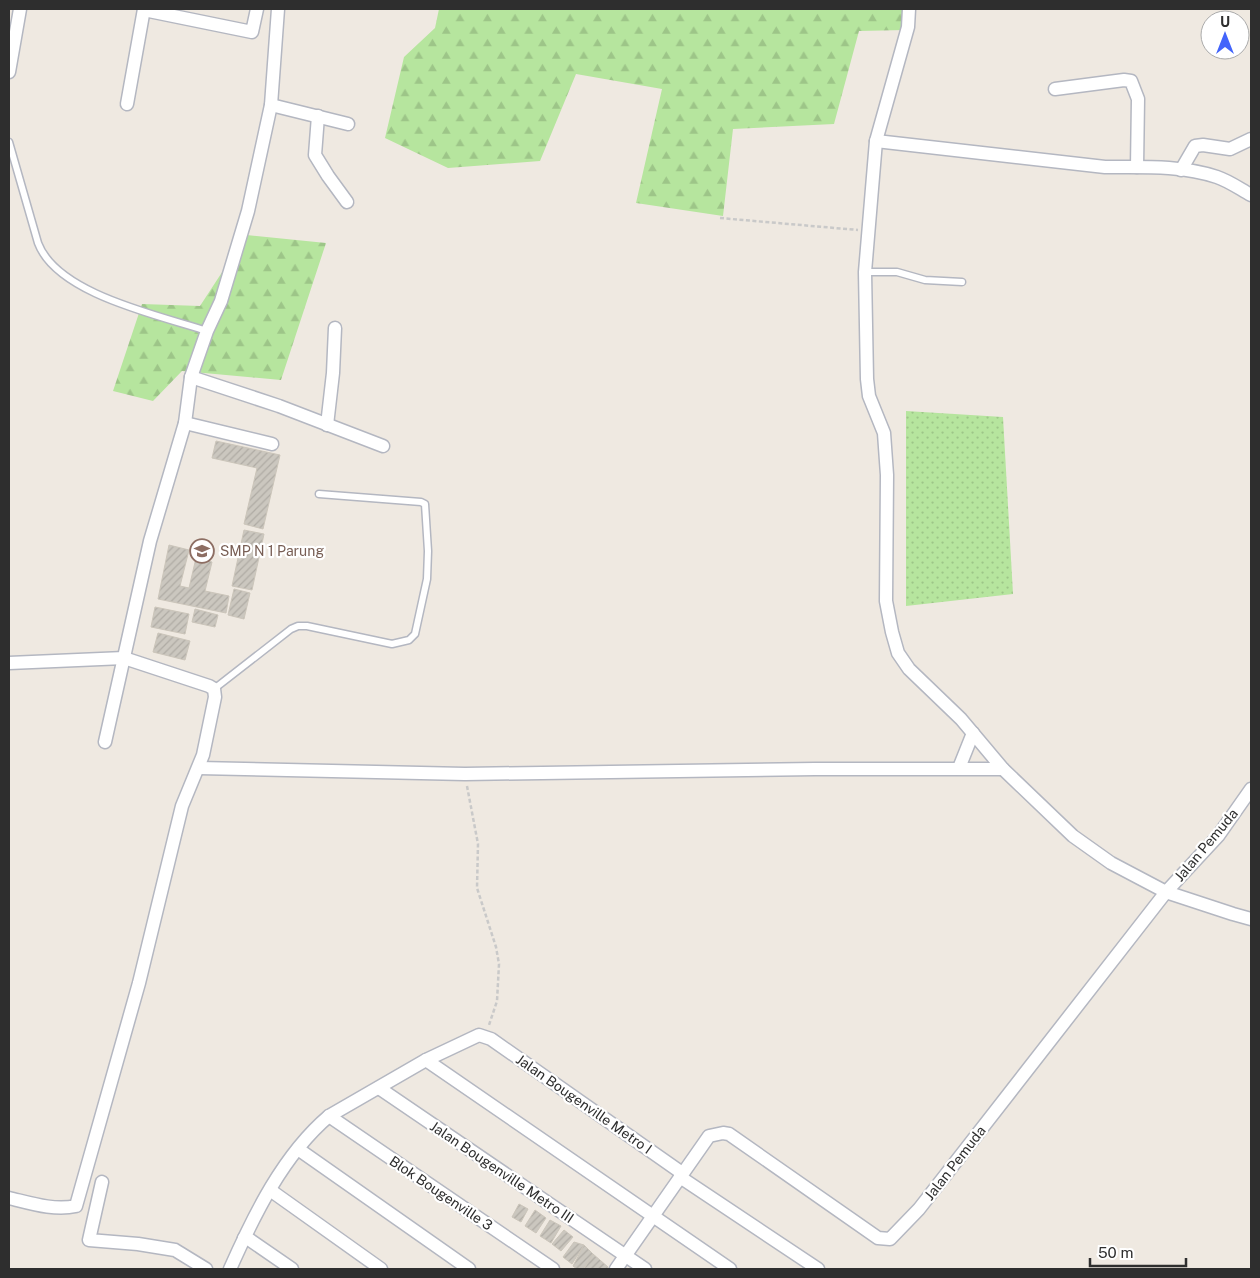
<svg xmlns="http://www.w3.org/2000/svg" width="1260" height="1278" font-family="'Public Sans',sans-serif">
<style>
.grass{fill:url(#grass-dots)}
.forest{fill:url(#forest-firs)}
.building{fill:url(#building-hatch);stroke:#cbc5ba}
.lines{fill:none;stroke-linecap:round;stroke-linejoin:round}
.lane-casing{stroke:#b4b7c1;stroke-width:9}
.street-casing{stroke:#b4b7c1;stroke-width:15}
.path{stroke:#c9c9c9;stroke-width:2.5;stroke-dasharray:4 2.5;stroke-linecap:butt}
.lane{stroke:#fff;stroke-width:6}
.street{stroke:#fff;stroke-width:12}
.labels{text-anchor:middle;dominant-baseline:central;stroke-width:4.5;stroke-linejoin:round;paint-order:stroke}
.education-label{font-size:14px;fill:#785e54;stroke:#fff;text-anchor:start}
.street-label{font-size:14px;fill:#2e2e2e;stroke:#fff}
</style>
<defs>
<pattern id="grass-dots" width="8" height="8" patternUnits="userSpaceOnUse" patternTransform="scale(1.25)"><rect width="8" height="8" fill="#b6e59e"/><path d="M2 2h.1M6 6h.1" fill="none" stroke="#9dc588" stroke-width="1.8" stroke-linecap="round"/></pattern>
<pattern id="forest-firs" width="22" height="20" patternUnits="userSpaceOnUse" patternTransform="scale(1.25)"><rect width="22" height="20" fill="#b6e59e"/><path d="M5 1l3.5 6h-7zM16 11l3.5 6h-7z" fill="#9dc588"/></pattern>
<pattern id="building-hatch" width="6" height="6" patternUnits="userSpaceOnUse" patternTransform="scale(1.25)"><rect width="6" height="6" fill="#cbc7bf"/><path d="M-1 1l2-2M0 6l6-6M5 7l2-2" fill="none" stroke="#afaba4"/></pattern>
</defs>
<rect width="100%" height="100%" fill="#efe9e1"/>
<polygon class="grass" points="906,411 1003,417 1013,594 906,606"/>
<g class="forest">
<polygon points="439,9 906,9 905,30 859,31 834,124 733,129 723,216 636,203 662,89 576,74 540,161 448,168 385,138 404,57 435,28"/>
<polygon points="237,234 326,243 281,380 182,371 153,401 113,391 142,304 200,306 230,260"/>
</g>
<g class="building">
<polygon points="216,441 280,455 263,529 244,524 257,468 212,458"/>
<polygon points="244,530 264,534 252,590 232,586"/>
<polygon points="169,545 189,550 180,586 189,588 196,558 212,562 205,591 229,596 226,613 158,599"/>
<polygon points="234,589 250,593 244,619 228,615"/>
<polygon points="155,607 189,614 185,634 151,627"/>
<polygon points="195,609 218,615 215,627 192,622"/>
<polygon points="158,633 190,641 185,660 153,652"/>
<polygon points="519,1204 528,1209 521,1222 512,1217"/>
<polygon points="535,1210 546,1218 536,1233 525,1226"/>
<polygon points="550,1220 561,1226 551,1243 540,1236"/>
<polygon points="564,1230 573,1237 561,1251 552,1244"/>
<polygon points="574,1242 584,1245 572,1264 563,1257"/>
<polygon points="584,1245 593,1254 583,1269 577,1269 573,1266"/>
<polygon points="593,1254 608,1267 607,1269 584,1269"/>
</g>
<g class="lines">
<g class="lane-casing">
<g id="lane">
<path d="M9 142 38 243C57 294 158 315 207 331"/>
<polyline points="865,272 897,272 925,280 962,282"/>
<polyline points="214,689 291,629 298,626 307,626 392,644 409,640 415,634 427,579 428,551 425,504 421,502 319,494"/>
</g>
</g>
<g class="street-casing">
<g id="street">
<polyline points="909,9 908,27 876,141 865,272 867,379 869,396 884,433 887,475 886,601 892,632 898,653 909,669 961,719 1003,769 1073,836 1111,863 1166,892 1233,914 1251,919"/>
<polyline points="144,10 252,32 257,9"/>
<polyline points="9,72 20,9"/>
<polyline points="1055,89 1124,80 1131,81 1138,99 1137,167"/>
<polyline points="127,104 144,9"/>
<polyline points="271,105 348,124"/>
<polyline points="318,116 315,155 328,176 347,202"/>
<path d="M876 141 1105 167C1142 167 1182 165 1217 177 1229 181 1240 189 1251 195"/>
<polyline points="1181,170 1195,146 1203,145 1230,149 1251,139"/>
<polyline points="191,377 279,406 383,446"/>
<polyline points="185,423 272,444"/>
<polyline points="327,425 333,373 335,328"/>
<path d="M9 663 124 658 209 686 214 689 215 697 203 755 182 806 139 983 76 1206C54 1211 30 1203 9 1198"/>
<polyline points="105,742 150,541 185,423 191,377 207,331 221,301 248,211 271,105 278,9"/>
<polyline points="199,768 465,774 815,769 1003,769"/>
<polyline points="959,768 973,733"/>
<polyline points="426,1060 730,1269"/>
<polyline points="379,1088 645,1269"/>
<polyline points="329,1116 553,1269"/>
<polyline points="298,1149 469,1269"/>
<polyline points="680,1177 818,1269"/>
<polyline points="102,1182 89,1240 138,1244 175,1250 206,1269"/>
<polyline points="270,1190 381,1269"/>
<polyline points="244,1238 250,1240 292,1269"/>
<path d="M230 1269C254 1215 283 1155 329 1116L426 1060 479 1035 491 1039 682 1173"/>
<polyline points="616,1269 709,1136 723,1133 729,1134 878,1238 890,1239 919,1209 1166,892 1218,836 1251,789"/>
</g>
</g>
<g class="path">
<polyline points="720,218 858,230"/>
<polyline points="467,786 478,844 477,888 496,947 499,964 497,1001 489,1025"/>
</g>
<use href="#lane" class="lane"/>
<use href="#street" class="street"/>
</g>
<defs>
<g id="school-ring" transform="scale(1.25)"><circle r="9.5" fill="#fff" stroke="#8d6e63" stroke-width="1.5"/><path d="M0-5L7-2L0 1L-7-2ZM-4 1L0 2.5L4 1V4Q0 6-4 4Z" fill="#8d6e63"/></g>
</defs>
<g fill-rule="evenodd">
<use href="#school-ring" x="202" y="551"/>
</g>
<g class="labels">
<g class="education-label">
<text x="220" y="551">SMP N 1 Parung</text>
</g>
<g class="street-label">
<text transform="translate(1206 845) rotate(-50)">Jalan Pemuda</text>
<text transform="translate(584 1104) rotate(35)">Jalan Bougenville Metro I</text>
<text transform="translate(955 1163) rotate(-52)">Jalan Pemuda</text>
<text transform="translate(502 1172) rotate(34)">Jalan Bougenville Metro III</text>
<text transform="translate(441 1193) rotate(34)">Blok Bougenville 3</text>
</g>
</g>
<rect width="1260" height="1278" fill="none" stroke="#2e2e2e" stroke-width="20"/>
<g transform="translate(1225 35)"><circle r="24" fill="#ffffff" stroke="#ababab"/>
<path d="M0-4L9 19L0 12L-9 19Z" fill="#4264fb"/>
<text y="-8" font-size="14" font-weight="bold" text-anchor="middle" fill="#2e2e2e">U</text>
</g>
<path d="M1090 1258v8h96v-8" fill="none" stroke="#2e2e2e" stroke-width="2.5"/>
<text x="1098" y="1258" font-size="15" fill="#2e2e2e" stroke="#ffffff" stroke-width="4" paint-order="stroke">50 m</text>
</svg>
